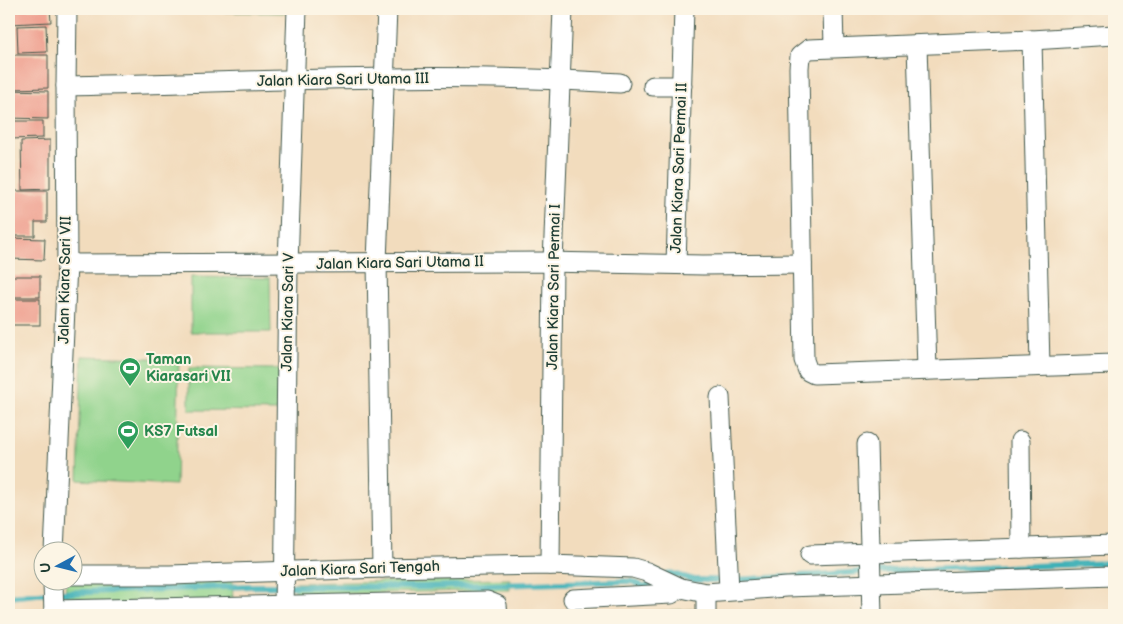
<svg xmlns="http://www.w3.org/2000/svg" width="1123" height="624" font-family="'Balsamiq Sans',sans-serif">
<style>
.green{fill:#90d38c;stroke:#588860}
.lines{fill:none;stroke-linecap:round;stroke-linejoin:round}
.stream{stroke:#40b1b7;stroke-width:6}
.building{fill:#ee9a89}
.minor-casing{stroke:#3f5549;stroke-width:21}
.minor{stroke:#fff;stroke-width:19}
.labels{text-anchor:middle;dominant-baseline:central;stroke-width:4;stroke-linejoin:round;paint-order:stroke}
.street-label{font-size:15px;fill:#1f3d34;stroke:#fcf5e5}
.leisure-label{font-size:15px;font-weight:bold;fill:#27864d;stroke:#fcf5e5;text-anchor:start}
</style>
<rect width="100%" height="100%" fill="#fcf5e5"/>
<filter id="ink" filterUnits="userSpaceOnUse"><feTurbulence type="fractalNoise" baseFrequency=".02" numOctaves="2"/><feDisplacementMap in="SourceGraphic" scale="10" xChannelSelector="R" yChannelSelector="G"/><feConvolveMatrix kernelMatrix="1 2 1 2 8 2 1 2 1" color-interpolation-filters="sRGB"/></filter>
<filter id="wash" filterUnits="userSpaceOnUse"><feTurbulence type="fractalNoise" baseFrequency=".0096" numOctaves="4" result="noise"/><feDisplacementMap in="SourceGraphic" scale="20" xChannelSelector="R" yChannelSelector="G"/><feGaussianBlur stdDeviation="1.12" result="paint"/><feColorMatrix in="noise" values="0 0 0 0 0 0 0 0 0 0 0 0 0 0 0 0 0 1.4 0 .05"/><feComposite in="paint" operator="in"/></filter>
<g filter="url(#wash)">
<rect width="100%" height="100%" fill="#f2dcbd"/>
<g class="green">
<polygon points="194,9 292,9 291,13 194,12"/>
<polygon points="191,277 270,278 271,332 191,332"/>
<polygon points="82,356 179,359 176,485 78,480"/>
<polygon points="189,368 279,369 278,411 189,410"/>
<polygon points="232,573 233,603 64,609 66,582"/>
<polygon points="510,579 510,590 295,595 295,583"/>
<polygon points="695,609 695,615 591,615"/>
</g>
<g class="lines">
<g class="stream">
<polyline points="666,576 670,573 694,580 719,580"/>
<polyline points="735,580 861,572 1114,563"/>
<polyline points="9,597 37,594 111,591 253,586 422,587 631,581 645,587 657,580"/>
</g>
</g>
<g id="blocks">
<g class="building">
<polygon points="9,9 50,9 51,22 10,24"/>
<polygon points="46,25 47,52 18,53 17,26"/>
<polygon points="11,55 48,55 48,88 11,89"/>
<polygon points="9,90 48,91 48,119 9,118"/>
<polygon points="9,121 43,121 43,138 9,139"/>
<polygon points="50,140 50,189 22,190 21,141"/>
<polygon points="9,191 47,191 47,222 35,222 35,236 9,236"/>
<polygon points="9,238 45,239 44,260 9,259"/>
<rect x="9" y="276" width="31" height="21"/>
<rect x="9" y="299" width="31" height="26"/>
</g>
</g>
</g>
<g filter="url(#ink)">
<use href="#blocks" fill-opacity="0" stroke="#3f5549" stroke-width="1"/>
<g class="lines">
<g class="minor-casing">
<g id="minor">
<polyline points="833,9 834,47"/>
<polyline points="1114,35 1032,40 809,49 800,56 799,68 804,360 808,371 814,374 1114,364"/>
<polyline points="1032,40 1040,366"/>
<polyline points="917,45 927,370"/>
<path d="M66 86C250 82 436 71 620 83"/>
<polyline points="653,86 682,86"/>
<polyline points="67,264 545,262 703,265 802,264"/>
<polyline points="676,264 684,9"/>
<polyline points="720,397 729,590"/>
<polyline points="1020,441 1021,548"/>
<polyline points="867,444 872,615"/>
<polyline points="54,552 67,264 66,86 67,9"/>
<polyline points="810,555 1114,545"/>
<polyline points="550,565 553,262 563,9"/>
<polyline points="382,568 377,262 387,9"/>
<polyline points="72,575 170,575 382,568 550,565 633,568 647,572 681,588 706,593 787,587 1114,576"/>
<polyline points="53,582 54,615"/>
<polyline points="706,593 706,615"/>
<polyline points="573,599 671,594 681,588"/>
<polyline points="54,610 487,601 497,605 498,615"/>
<polyline points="284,615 288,264 297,9"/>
</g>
</g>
<use href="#minor" class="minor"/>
</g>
</g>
<defs>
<g id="stadium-pin" transform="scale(1.125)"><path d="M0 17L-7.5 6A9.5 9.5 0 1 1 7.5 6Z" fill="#2e9e5b" stroke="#fcf5e5"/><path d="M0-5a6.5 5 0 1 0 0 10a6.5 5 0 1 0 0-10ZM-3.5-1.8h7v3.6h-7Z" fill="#fff"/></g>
</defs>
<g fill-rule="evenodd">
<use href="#stadium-pin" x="130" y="368"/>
<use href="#stadium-pin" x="128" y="431"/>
</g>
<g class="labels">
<g class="street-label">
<text transform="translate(343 80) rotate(-1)">Jalan Kiara Sari Utama III</text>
<text transform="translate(679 168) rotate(-88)">Jalan Kiara Sari Permai II</text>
<text transform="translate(400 263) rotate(-1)">Jalan Kiara Sari Utama II</text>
<text transform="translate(65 280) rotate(-89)">Jalan Kiara Sari VII</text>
<text transform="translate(554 287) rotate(-89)">Jalan Kiara Sari Permai I</text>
<text transform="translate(288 312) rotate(-89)">Jalan Kiara Sari V</text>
<text transform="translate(360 569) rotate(-2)">Jalan Kiara Sari Tengah</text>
</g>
<g class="leisure-label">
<text x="146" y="359">Taman<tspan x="146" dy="17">Kiarasari VII</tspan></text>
<text x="144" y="431">KS7 Futsal</text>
</g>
</g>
<rect width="1123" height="624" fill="none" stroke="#fcf5e5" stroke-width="30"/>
<g transform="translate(58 566) rotate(263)"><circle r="24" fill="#fcf5e5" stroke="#a4ab9e"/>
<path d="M0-4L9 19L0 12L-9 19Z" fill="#1f6fb2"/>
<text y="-8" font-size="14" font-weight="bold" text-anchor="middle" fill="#1f3d34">U</text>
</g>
</svg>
